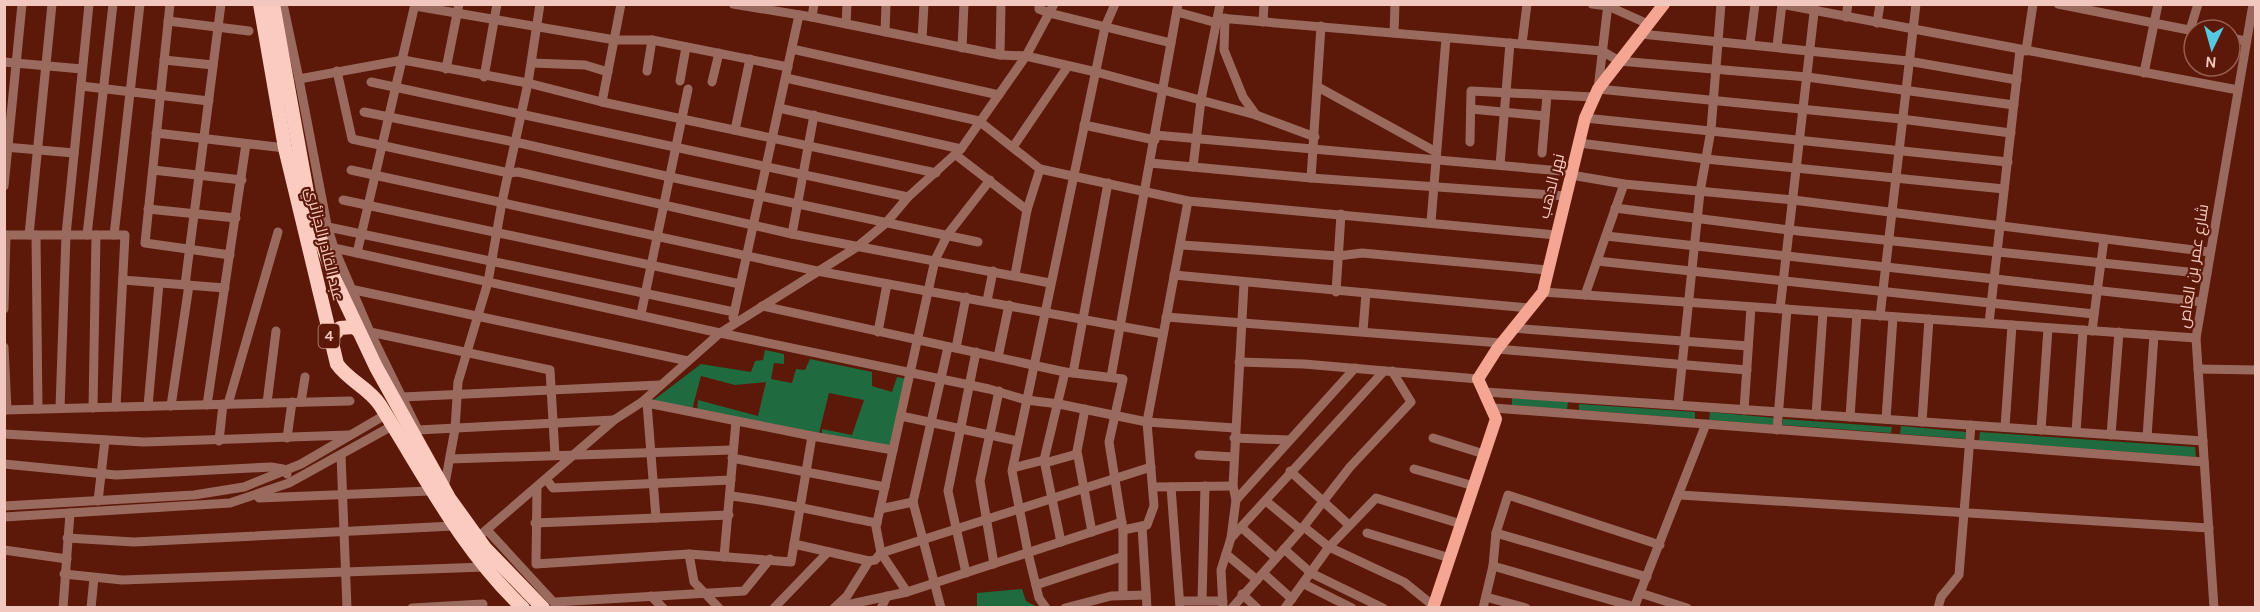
<svg xmlns="http://www.w3.org/2000/svg" width="2260" height="612" font-family="Karla,Cairo,sans-serif">
<style>
.green{fill:#1f6a3e}
.lines{fill:none;stroke-linecap:round;stroke-linejoin:round}
.minor{stroke:#9b6a5f;stroke-width:9}
.major{stroke:#f5a693;stroke-width:12}
.highway{stroke:#fccbc0;stroke-width:14}
.labels{text-anchor:middle;dominant-baseline:central;stroke-width:4.5;stroke-linejoin:round;paint-order:stroke}
.shield{fill:#5c1809;stroke:#c59287;stroke-width:1.5}
.shield-label{font-size:15px;font-weight:bold;fill:#f2c7bd}
.street-label{font-size:16px;fill:#f2c7bd;stroke:#5c1809}
</style>
<rect width="100%" height="100%" fill="#5c1809"/>
<g class="green">
<polygon points="765,350 784,354 784,364 774,363 771,379 792,383 796,369 805,370 810,359 872,372 872,386 892,392 897,377 907,379 891,449 822,434 822,429 852,435 864,400 829,393 819,433 697,411 698,400 758,416 766,382 735,385 701,376 692,410 651,402 701,364 751,372 755,361 763,360"/>
<polygon points="1512,398 1568,402 1567,410 1512,405"/>
<polygon points="1579,404 1695,412 1695,419 1579,410"/>
<polygon points="1710,412 1775,418 1774,425 1709,420"/>
<polygon points="1783,419 1892,427 1891,433 1782,425"/>
<polygon points="1901,426 1966,432 1965,439 1900,434"/>
<polygon points="1980,432 2195,447 2196,457 1979,441"/>
<polygon points="1022,589 1026,601 1037,607 977,607 977,593"/>
</g>
<g class="lines">
<g class="minor">
<polyline points="170,4 145,243 230,255"/>
<polyline points="283,4 299,79 403,60 528,83 602,102 936,173"/>
<polyline points="733,4 812,17 1000,55 1026,56 1096,72 1256,115 1243,97 1224,50 1225,18"/>
<polyline points="1039,4 1039,9 1049,13 1171,43"/>
<polyline points="1592,4 1608,6 1648,24"/>
<polyline points="1608,4 1598,89 1901,119 2011,133"/>
<polyline points="1781,4 2238,90"/>
<polyline points="2058,4 2194,31"/>
<polyline points="415,6 615,40 652,40 788,67"/>
<polyline points="1177,12 1217,23"/>
<polyline points="812,17 814,4"/>
<polyline points="1846,17 1848,4"/>
<polyline points="1219,18 1602,51 1619,61 1807,77 2014,105"/>
<polyline points="168,21 249,31"/>
<polyline points="1263,22 1264,4"/>
<polyline points="1877,23 1880,4"/>
<polyline points="846,24 847,4"/>
<polyline points="2190,30 2198,4"/>
<polyline points="885,32 886,4"/>
<polyline points="1394,33 1395,4"/>
<polyline points="1641,34 1908,61 2017,80"/>
<polyline points="2230,38 2246,41"/>
<polyline points="922,39 924,4"/>
<polyline points="1522,44 1527,4"/>
<polyline points="1750,44 1755,4"/>
<polyline points="1777,46 1782,4"/>
<polyline points="962,48 964,4"/>
<polyline points="792,49 999,95"/>
<polyline points="2026,51 2033,4"/>
<polyline points="1000,55 1001,4"/>
<polyline points="164,60 213,65"/>
<polyline points="4,62 82,69"/>
<polyline points="532,63 585,65 608,72"/>
<polyline points="446,69 459,4"/>
<polyline points="337,71 352,139 509,173 518,172 792,234 1050,283"/>
<polyline points="647,71 652,40"/>
<polyline points="2144,73 2158,4"/>
<polyline points="484,77 497,4"/>
<polyline points="786,78 979,121 1040,169 1188,201 1556,235"/>
<polyline points="299,79 327,225 334,248 720,333 989,389 1026,400 1059,404 1147,422 1235,428"/>
<polyline points="680,81 686,47"/>
<polyline points="371,82 908,197"/>
<polyline points="712,82 719,53"/>
<polyline points="81,86 209,101"/>
<polyline points="1318,87 1436,152"/>
<polyline points="602,102 621,4"/>
<polyline points="779,108 961,149"/>
<polyline points="1471,109 1545,116"/>
<polyline points="364,112 524,144 670,177 978,242"/>
<polyline points="1256,115 1315,137"/>
<polyline points="1585,118 2008,162"/>
<polyline points="1084,125 1155,140"/>
<polyline points="735,130 750,59"/>
<polyline points="156,133 285,148"/>
<polyline points="1155,135 1573,172"/>
<polyline points="1470,142 1471,91 1593,97"/>
<polyline points="1579,143 1706,159 2004,189"/>
<polyline points="5,147 74,153"/>
<polyline points="1013,147 1068,66"/>
<polyline points="1542,153 1547,95"/>
<polyline points="956,155 1027,210"/>
<polyline points="1150,163 1311,178 1566,196"/>
<polyline points="1500,165 1510,43"/>
<polyline points="1193,167 1201,100 1220,4"/>
<polyline points="153,170 242,180"/>
<polyline points="351,170 817,271 1163,334"/>
<polyline points="1571,175 1624,184 1793,200 2210,252"/>
<polyline points="1311,178 1321,26"/>
<polyline points="4,186 22,4"/>
<polyline points="343,200 740,284"/>
<polyline points="1615,208 1789,230 2207,274"/>
<polyline points="148,209 236,218"/>
<polyline points="1431,222 1446,38"/>
<polyline points="328,227 734,312"/>
<polyline points="792,234 814,115"/>
<polyline points="4,235 125,235 116,407"/>
<polyline points="29,235 52,4"/>
<polyline points="36,235 38,409"/>
<polyline points="87,235 113,4"/>
<polyline points="114,235 140,4"/>
<polyline points="1606,236 2202,302"/>
<polyline points="1182,245 1338,256 1362,253 1547,270"/>
<polyline points="334,248 370,332 418,430 614,420"/>
<polyline points="357,253 415,4"/>
<polyline points="1597,261 2094,314"/>
<polyline points="1015,275 1027,210 1040,169"/>
<polyline points="1174,275 1528,308"/>
<polyline points="123,280 225,288"/>
<polyline points="185,285 221,4"/>
<polyline points="350,289 688,361"/>
<polyline points="1336,292 1341,214"/>
<polyline points="1543,292 2196,338"/>
<polyline points="1585,295 1624,184"/>
<polyline points="987,301 993,271"/>
<polyline points="762,306 1065,372 1123,379 1109,442 1123,530 1123,595"/>
<polyline points="4,309 6,235"/>
<polyline points="1780,309 1815,4"/>
<polyline points="641,314 688,89"/>
<polyline points="1880,316 1916,4"/>
<polyline points="1166,317 1501,343"/>
<polyline points="733,318 799,15"/>
<polyline points="1989,323 2020,50"/>
<polyline points="1512,328 1748,346"/>
<polyline points="1363,331 1366,293"/>
<polyline points="2092,331 2104,239"/>
<polyline points="370,332 550,370 555,455"/>
<polyline points="878,332 887,284"/>
<polyline points="4,347 7,410"/>
<polyline points="956,348 966,297"/>
<polyline points="1497,349 1747,370"/>
<polyline points="998,357 1009,305"/>
<polyline points="1239,362 1304,364 1478,379"/>
<polyline points="2198,369 2256,370"/>
<polyline points="1073,373 1108,183"/>
<polyline points="1111,377 1178,4"/>
<polyline points="1485,392 2203,441"/>
<polyline points="402,397 660,385"/>
<polyline points="301,402 305,377"/>
<polyline points="642,402 812,436 893,450"/>
<polyline points="267,403 276,331"/>
<polyline points="647,403 656,518"/>
<polyline points="228,404 278,232"/>
<polyline points="1678,404 1700,192 1711,130 1721,4"/>
<polyline points="207,405 246,144"/>
<polyline points="148,406 159,283"/>
<polyline points="171,406 189,285"/>
<polyline points="60,408 66,235 89,4"/>
<polyline points="93,408 96,235"/>
<polyline points="1494,408 2204,462"/>
<polyline points="1085,409 1077,451 1092,532"/>
<polyline points="4,410 350,401"/>
<polyline points="1744,410 1751,307"/>
<polyline points="1816,415 1823,312"/>
<polyline points="901,416 1018,441"/>
<polyline points="1850,417 1857,314"/>
<polyline points="1886,419 1893,317"/>
<polyline points="1922,422 1929,319"/>
<polyline points="2005,427 2012,325"/>
<polyline points="1777,430 1787,309"/>
<polyline points="2041,430 2048,328"/>
<polyline points="2076,432 2083,330"/>
<polyline points="4,434 144,442 349,435"/>
<polyline points="2111,435 2119,332"/>
<polyline points="2147,437 2154,335"/>
<polyline points="287,438 292,402"/>
<polyline points="1234,438 1289,440"/>
<polyline points="1433,438 1484,454"/>
<polyline points="219,441 223,404"/>
<polyline points="341,455 347,608"/>
<polyline points="1199,455 1234,457"/>
<polyline points="732,458 885,487"/>
<polyline points="450,459 732,450"/>
<polyline points="1045,463 1077,454"/>
<polyline points="4,464 116,475 271,467 283,469 287,474"/>
<polyline points="1013,468 1044,460"/>
<polyline points="1414,469 1474,486"/>
<polyline points="1290,471 1349,525"/>
<polyline points="546,479 553,488 731,480"/>
<polyline points="537,487 536,564 689,554 791,562 812,436"/>
<polyline points="1153,487 1233,486"/>
<polyline points="1171,487 1180,608"/>
<polyline points="444,489 455,429 458,382 488,282 502,202 528,83 540,4"/>
<polyline points="1680,495 2209,528"/>
<path d="M730 496C779 501 828 514 877 523"/>
<polyline points="259,498 430,491"/>
<polyline points="1236,500 1355,368"/>
<polyline points="98,501 105,440"/>
<polyline points="1266,501 1301,530"/>
<polyline points="4,506 194,495 244,487 301,464 385,415"/>
<polyline points="880,509 913,502"/>
<polyline points="4,517 230,503 289,483 392,426"/>
<polyline points="535,523 729,515"/>
<polyline points="1142,526 1147,608"/>
<polyline points="1304,527 1329,547 1404,582 1436,608"/>
<polyline points="1242,528 1276,558"/>
<polyline points="487,530 557,606"/>
<polyline points="1123,530 1147,525 1154,506 1147,422 1188,201"/>
<polyline points="1367,533 1450,558"/>
<polyline points="1496,533 1647,577"/>
<polyline points="67,538 134,542 453,526"/>
<polyline points="477,538 614,420 642,402 720,333 857,247 886,223 908,197 961,149 1026,56 1054,4"/>
<polyline points="1231,538 1384,371"/>
<polyline points="1061,542 1044,460 1065,372"/>
<polyline points="794,544 869,561"/>
<polyline points="1284,549 1311,573 1383,608"/>
<polyline points="4,550 67,559"/>
<polyline points="689,554 694,582 719,608"/>
<polyline points="1226,554 1257,580"/>
<polyline points="724,557 736,421"/>
<polyline points="994,564 980,481 999,391"/>
<polyline points="1493,566 1635,607"/>
<polyline points="966,573 948,491 976,352"/>
<polyline points="64,574 122,580 485,567"/>
<polyline points="1264,574 1292,599"/>
<polyline points="1304,584 1352,608"/>
<polyline points="1036,585 1121,557"/>
<polyline points="907,592 881,553 876,527 935,260 948,234 990,180"/>
<polyline points="1640,593 1687,608"/>
<polyline points="1242,594 1257,608"/>
<polyline points="651,596 663,608"/>
<polyline points="1486,597 1526,608"/>
<polyline points="1202,600 1205,486"/>
<polyline points="1180,601 1223,601"/>
<polyline points="555,602 744,591 770,559"/>
<polyline points="837,607 907,592 1122,522"/>
<polyline points="63,608 70,513"/>
<polyline points="91,608 94,578"/>
<polyline points="412,608 483,604"/>
<polyline points="774,608 828,552"/>
<polyline points="834,608 847,596 869,561 875,560 881,553 1151,467"/>
<polyline points="881,608 887,596"/>
<polyline points="941,608 913,502 948,347"/>
<polyline points="1046,608 1039,598 1028,553 1012,471 1105,27 1115,4"/>
<polyline points="1065,608 1111,596 1146,595"/>
<polyline points="1223,608 1221,570 1231,538 1236,500 1233,486 1244,283"/>
<polyline points="1232,608 1301,530 1350,467 1411,402 1392,371"/>
<polyline points="1285,608 1329,547 1376,498 1461,524"/>
<polyline points="1483,608 1493,566 1496,533 1508,495 1660,545"/>
<polyline points="1634,608 1706,424"/>
<polyline points="1938,608 1941,597 1959,575 1971,425"/>
<polyline points="2214,608 2196,338 2253,4"/>
</g>
<polyline class="major" points="1433,608 1496,419 1478,379 1497,349 1543,292 1585,118 1598,89 1664,4"/>
<g class="highway">
<path d="M260 4 285 148 337 364C349 381 369 388 380 405 425 476 461 549 523 608"/>
<polyline points="273,4 310,209 334,278 376,367 449,498 485,548 543,608"/>
<polyline points="331,343 332,337 340,328 353,327 358,330"/>
</g>
</g>
<g class="labels">
<rect class="shield" x="318.5" y="324" width="21" height="24" rx="4.5"/>
<g class="shield-label">
<text x="329" y="336">4</text>
</g>
<g class="street-label">
<text transform="translate(1551 186) rotate(-76)">نهر الدهب</text>
<text transform="translate(325 244) rotate(76)">عبد القادر الجزائري</text>
<text transform="translate(2193 266) rotate(-81)">شارع عمر بن العاص</text>
</g>
</g>
<rect width="2260" height="612" fill="none" stroke="#f2c7bd" stroke-width="12"/>
<g transform="translate(2212 48) rotate(185)"><circle r="28" fill="#5c1809" stroke="#985e51" stroke-width="1.5"/>
<path d="M0-4.5L10 22L0 15L-10 22Z" fill="#56c9e1"/>
<text y="-9" font-size="16" font-weight="bold" text-anchor="middle" fill="#f2c7bd">N</text>
</g>
</svg>
